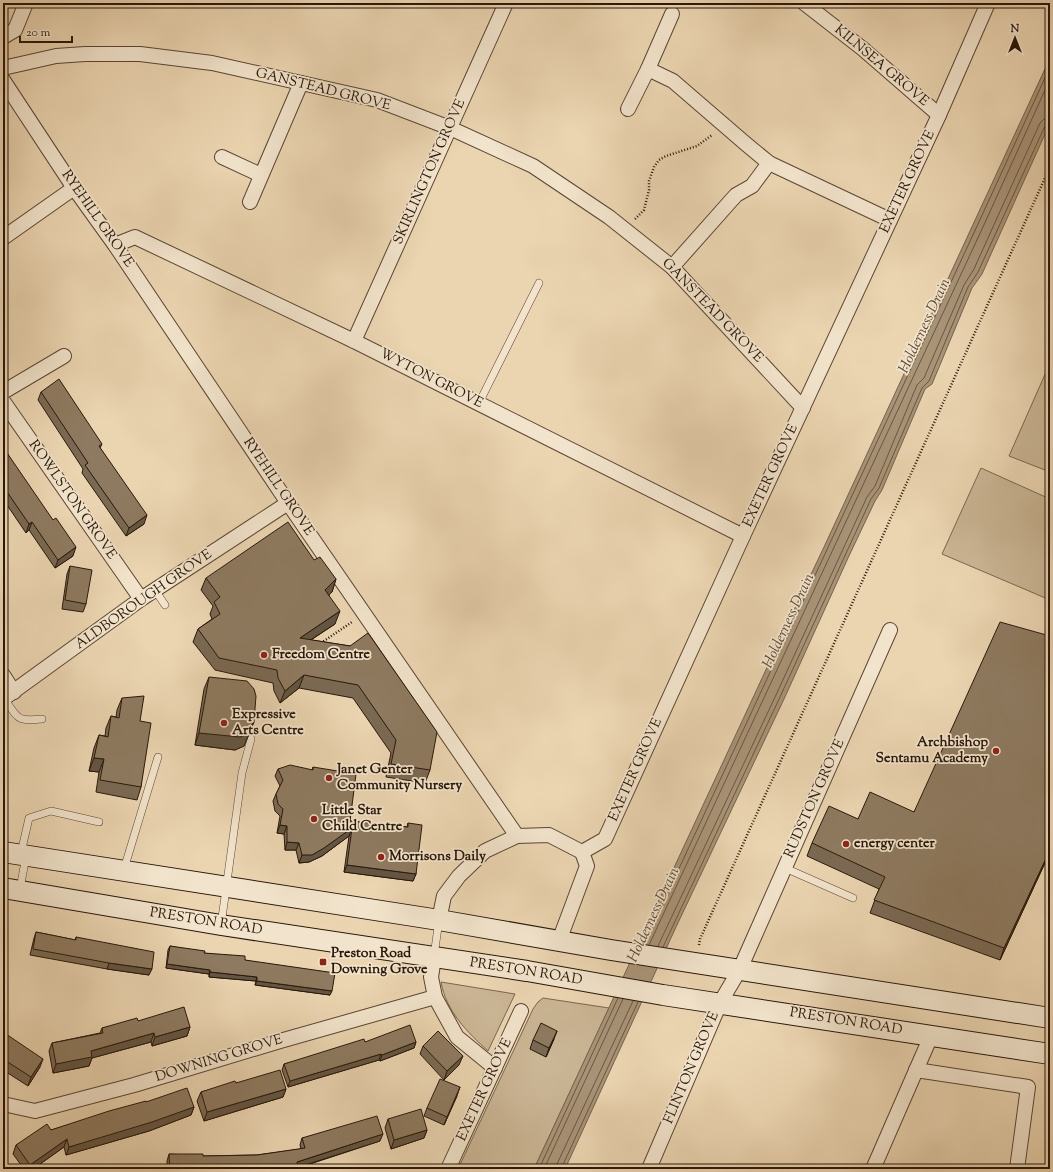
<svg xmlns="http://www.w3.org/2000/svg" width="1053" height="1172" font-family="'Sorts Mill Goudy',serif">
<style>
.green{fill:#cab594;stroke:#7a664e}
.water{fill:#a99478;stroke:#76624c}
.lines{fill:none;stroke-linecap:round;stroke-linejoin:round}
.shore{stroke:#695640;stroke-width:1}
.lane-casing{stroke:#5a4633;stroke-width:8}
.street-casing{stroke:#5a4633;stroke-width:16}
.secondary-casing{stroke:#291709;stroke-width:22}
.path{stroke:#291709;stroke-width:2.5;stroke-dasharray:1 2;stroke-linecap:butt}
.lane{stroke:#f2e4cc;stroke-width:7}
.street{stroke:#f2e4cc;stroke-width:14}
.secondary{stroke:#f2e4cc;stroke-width:20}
.wall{fill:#7a6953;stroke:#291709}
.shaded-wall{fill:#635543;stroke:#291709}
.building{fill:#8e7a60;stroke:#291709}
.poi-dot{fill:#8f2418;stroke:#f2e4cc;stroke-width:1.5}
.labels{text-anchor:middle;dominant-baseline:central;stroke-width:3.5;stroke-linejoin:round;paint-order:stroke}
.street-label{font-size:14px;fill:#291709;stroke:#f2e4cc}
.poi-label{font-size:14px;font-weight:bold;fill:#291709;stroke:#f2e4cc;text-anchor:start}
.water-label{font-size:15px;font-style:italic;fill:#5c4935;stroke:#f2e4cc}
</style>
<rect width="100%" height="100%" fill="#ebd5b1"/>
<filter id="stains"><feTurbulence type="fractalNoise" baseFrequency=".005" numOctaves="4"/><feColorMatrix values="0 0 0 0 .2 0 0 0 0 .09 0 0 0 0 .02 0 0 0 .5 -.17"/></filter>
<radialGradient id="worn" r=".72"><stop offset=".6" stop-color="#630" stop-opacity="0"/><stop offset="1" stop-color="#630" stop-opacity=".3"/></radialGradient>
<g class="green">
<polygon points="1050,363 1050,472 1009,456"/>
<polygon points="981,468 1050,499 1050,600 942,554"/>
<path d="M441 982 515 994 488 1051C467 1032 446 1011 441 982Z"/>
<polygon points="543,998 609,1008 534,1169 458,1169 533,1009 538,1002"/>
</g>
<polygon class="water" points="1050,58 1050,123 982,274 972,288 932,384 925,389 882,490 875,501 848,558 784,699 676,927 565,1169 534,1169 777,646 824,547"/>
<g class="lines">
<g class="shore">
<polyline points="644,944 978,224 1050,67"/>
<polyline points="649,945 983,227 1050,79"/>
<polyline points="658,946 776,695 867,497 875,486 917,385 924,378 964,285 974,269 1040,123 1044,119 1050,118"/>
<polyline points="663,947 780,697 871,499 879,488 922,388 929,381 968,287 978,272 1045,126 1047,123 1050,123"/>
<polyline points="539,1169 618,998"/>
<polyline points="544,1169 623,999"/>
<polyline points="556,1169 557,1164 633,1001"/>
<polyline points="561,1169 638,1002"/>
</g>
<g class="lane-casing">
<g id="lane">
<polyline points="479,403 539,283"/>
<polyline points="155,590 165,605"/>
<path d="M4 698C18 718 16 722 42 719"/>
<polyline points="21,853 29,818 51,811 99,822"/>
<polyline points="785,868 853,898"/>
<polyline points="124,869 158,757"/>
<polyline points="20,889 26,856"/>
<polyline points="221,925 242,773 251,739"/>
<polyline points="434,956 439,920"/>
</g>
</g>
<g class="street-casing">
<g id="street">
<polyline points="804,3 863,49 939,115"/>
<polyline points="3,37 15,30 26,3"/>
<polyline points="3,68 56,56 85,54 140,54 212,63 377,100 450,128 533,166 609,217 672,267 803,408"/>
<polyline points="648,69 673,81 746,144 769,163 890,220"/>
<polyline points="3,80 74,188 115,245 288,503 517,836 549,835 582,852"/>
<polyline points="628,109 648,69 672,14"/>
<polyline points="222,157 261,175"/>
<polyline points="250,202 301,83"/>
<polyline points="3,238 74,188"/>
<polyline points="115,245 135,237 354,341 743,536"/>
<polyline points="672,267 736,195 752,186 769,163"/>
<polyline points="354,341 506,3"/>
<polyline points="3,392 64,356"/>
<polyline points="3,401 141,599"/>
<polyline points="3,675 14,692"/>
<polyline points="3,699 141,599 288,503"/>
<polyline points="439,920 444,896 459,876 485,851 517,836"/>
<polyline points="559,941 587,866 582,852 605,839 743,536 939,115 988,3"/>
<polyline points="434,958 431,977 435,997 457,1037 495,1068"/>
<polyline points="916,1070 1028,1087 1017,1169"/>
<polyline points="3,1104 35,1111 134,1085 280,1041 435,997"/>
<polyline points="448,1169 521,1011"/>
<polyline points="649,1169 720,1003 740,969 890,630"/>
<polyline points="873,1169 931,1036"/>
</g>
</g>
<g class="secondary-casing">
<g id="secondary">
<polyline points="3,852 439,920 611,950 1050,1018"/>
<polyline points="3,888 221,925 527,971 663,995 1050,1054"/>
</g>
</g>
<g class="path">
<polyline points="635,219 644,210 649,190 649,181 654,167 659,160 666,156 697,146 712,135"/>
<polyline points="321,643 352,622"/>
<polyline points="699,945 700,939 1050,167"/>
</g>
<use href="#lane" class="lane"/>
<use href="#street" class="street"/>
<use href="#secondary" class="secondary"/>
</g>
<g class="wall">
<polygon points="41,392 102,444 100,448 144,524 126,536 82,473 83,469 38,400"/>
<polygon points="3,447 73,556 55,568 29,530 26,533 3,499"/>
<polygon points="314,560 336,579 332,592 329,595 335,624 311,640 350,646 430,770 425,783 386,777 391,753 353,698 299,688 280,703 274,691 273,683 215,670 193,642 198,629 212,619 210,614 213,606 201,590 206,578"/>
<polygon points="70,566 86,604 83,612 62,609 67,574"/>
<polygon points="1050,636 1050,852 1000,960 870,913 879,889 807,856 812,843 858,819 914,812"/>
<polygon points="209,677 254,722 244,746 235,750 195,745 204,689"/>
<polygon points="122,698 140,721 141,787 137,800 96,792 99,772 89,771 94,748 99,735 105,736 106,728 111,716 116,717 117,710"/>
<polygon points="313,767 350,821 407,827 408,823 416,874 413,881 344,872 349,836 322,856 309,862 299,863 296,850 285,850 284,834 277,833 280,816 275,811 273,801 276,794 280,786 275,776 278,769 312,770"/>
<polygon points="36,932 75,940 76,937 149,975 107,969 30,955 34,938"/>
<polygon points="170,946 204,953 245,960 330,995 255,985 256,981 209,977 209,974 166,968 168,950"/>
<polygon points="138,1021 190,1027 187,1036 152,1046 151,1042 92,1058 89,1066 53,1073 49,1051 52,1043 100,1033 102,1028"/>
<polygon points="3,1032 40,1067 28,1086 3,1070"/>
<polygon points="554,1039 546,1057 530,1049 533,1040"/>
<polygon points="365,1042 416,1042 414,1048 380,1061 379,1060 288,1087 282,1070 284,1064"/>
<polygon points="423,1046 459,1065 444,1080 420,1054"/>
<polygon points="236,1083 286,1089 283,1097 204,1121 197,1101 201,1092"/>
<polygon points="457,1096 444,1125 424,1116 427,1108"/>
<polygon points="146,1102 194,1107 191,1115 149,1131 66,1155 64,1147 33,1169 24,1169 13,1154 16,1145 51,1130"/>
<polygon points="388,1119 427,1130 424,1138 391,1149 385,1128"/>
<polygon points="302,1138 380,1141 298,1168 298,1169 167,1169 167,1161 169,1154 203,1156 257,1155 301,1149 300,1145"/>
</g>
<g class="shaded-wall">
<polygon points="147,515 144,524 126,536 129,528"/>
<polygon points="32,522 29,530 26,533 29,524"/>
<polygon points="76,547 73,556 55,568 58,560"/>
<polygon points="336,579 332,592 321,603 325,590"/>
<polygon points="340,611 335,624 295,650 300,638"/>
<polygon points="304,675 299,688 280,703 285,691"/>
<polygon points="254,722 244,746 235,750 195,745 199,733 251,725"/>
<polygon points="94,758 104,759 99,772 89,771"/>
<polygon points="280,825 287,826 284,834 277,833"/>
<polygon points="352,828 349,836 322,856 309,862 299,863 302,855"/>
<polygon points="287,842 299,843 296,850 285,850"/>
<polygon points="1050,850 1050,852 1000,960 1004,948"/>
<polygon points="347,865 416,874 413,881 344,872"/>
<polygon points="109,963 152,969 149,975 107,969"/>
<polygon points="167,964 210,970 209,974 166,968"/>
<polygon points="210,972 257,977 256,981 209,977"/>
<polygon points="257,981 332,991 330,995 255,985"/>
<polygon points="190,1027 187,1036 152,1046 155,1037"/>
<polygon points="557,1031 554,1039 546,1057 549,1048"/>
<polygon points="154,1033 151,1042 92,1058 89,1066 53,1073 56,1064 91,1051"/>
<polygon points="416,1042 414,1048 380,1061 382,1055"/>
<polygon points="381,1054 379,1060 288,1087 290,1081"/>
<polygon points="463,1056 459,1065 444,1080 447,1071"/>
<polygon points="43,1059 40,1067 28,1086 31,1077"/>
<polygon points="460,1087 457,1096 444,1125 447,1117"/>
<polygon points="286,1089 283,1097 204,1121 207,1112"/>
<polygon points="194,1107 191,1115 149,1131 66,1155 69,1147"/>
<polygon points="427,1130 424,1138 391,1149 394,1140"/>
<polygon points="383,1134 380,1141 296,1168 298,1168 298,1169 291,1169 297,1162"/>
<polygon points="67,1139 64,1147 33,1169 28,1169 30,1165"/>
</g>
<g class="building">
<polygon points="59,379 102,444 99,446 147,515 129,528 85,465 88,463 41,392"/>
<polygon points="3,447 53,520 56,518 76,547 58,560 32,522 29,524 3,486"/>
<polygon points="288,522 314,560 320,557 336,579 325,590 340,611 300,638 350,646 368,633 437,732 430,770 391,764 396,740 358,685 304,675 285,691 278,678 277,670 219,658 198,629 220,614 214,602 220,597 206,578"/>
<polygon points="70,566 92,570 86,604 65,600"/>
<polygon points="1000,622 1050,636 1050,850 1004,948 874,900 885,877 812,843 829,806 858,819 870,792 914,812"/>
<polygon points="209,677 247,681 254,689 256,696 254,722 251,725 249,733 240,737 199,733"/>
<polygon points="144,696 140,721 151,723 141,787 100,780 104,759 94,758 99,735 108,737 111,716 119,718 122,698"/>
<polygon points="290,765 313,770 313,767 356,774 350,821 408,827 408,823 422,825 416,874 347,865 352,828 324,848 312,855 302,855 299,843 287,842 287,826 280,825 283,809 278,804 276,794 283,780 278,769"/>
<polygon points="36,932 76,940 76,937 154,952 152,969 109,963 33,949"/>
<polygon points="170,946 205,951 204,953 245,956 245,960 335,973 332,991 257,981 257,977 210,972 210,970 167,964"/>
<polygon points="184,1007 190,1027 155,1037 154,1033 91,1051 92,1057 56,1064 52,1043 103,1033 102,1028 137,1018 138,1021"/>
<polygon points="541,1023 557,1031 549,1048 533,1040"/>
<polygon points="410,1025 416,1042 382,1055 381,1054 290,1081 284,1064 364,1039 365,1042"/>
<polygon points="438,1031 463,1056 447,1071 423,1046"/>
<polygon points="3,1032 43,1059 31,1077 3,1059"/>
<polygon points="280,1070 286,1089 207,1112 201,1092 235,1081 236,1083"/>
<polygon points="440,1079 460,1087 447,1117 427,1108"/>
<polygon points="187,1088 194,1107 152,1122 69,1147 67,1139 30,1165 16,1145 47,1124 51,1130 109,1111 146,1101 146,1102"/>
<polygon points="421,1109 427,1130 394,1140 388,1119"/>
<polygon points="377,1116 383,1134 297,1162 298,1168 291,1169 170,1169 169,1154 203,1154 203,1156 257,1155 305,1148 302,1138"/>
<polygon points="7,1167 12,1169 6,1169"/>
</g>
<g class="poi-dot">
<circle cx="264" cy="655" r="4"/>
<circle cx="224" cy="723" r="4"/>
<circle cx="996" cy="751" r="4"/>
<circle cx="329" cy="778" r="4"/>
<circle cx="314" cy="819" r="4"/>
<circle cx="846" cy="844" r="4"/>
<circle cx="381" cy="857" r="4"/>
<rect x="319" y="958" width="8" height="8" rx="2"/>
</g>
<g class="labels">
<g class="street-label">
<text transform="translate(881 66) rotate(40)">KILNSEA GROVE</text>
<text transform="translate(323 90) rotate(14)">GANSTEAD GROVE</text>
<text transform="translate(430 172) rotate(-66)">SKIRLINGTON GROVE</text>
<text transform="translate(908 182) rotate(-65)">EXETER GROVE</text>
<text transform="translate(97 219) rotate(55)">RYEHILL GROVE</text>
<text transform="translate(712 311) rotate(46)">GANSTEAD GROVE</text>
<text transform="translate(431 379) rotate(27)">WYTON GROVE</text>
<text transform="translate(771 476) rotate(-65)">EXETER GROVE</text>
<text transform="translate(278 487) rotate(56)">RYEHILL GROVE</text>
<text transform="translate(72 500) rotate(55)">ROWLSTON GROVE</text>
<text transform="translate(144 600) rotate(-35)">ALDBOROUGH GROVE</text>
<text transform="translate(636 770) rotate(-66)">EXETER GROVE</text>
<text transform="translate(815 799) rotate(-66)">RUDSTON GROVE</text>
<text transform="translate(206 922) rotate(9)">PRESTON ROAD</text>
<text transform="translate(526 972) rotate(9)">PRESTON ROAD</text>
<text transform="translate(846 1022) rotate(9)">PRESTON ROAD</text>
<text transform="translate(219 1059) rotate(-17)">DOWNING GROVE</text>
<text transform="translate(692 1068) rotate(-67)">FLINTON GROVE</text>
<text transform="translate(485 1090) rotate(-65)">EXETER GROVE</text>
</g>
<g class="poi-label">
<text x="272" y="655">Freedom Centre</text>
<text x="232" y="715">Expressive<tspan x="232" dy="16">Arts Centre</tspan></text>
<text x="988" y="743" text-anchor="end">Archbishop<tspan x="988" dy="16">Sentamu Academy</tspan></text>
<text x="337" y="770">Janet Genter<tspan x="337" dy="16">Community Nursery</tspan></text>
<text x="322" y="811">Little Star<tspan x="322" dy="16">Child Centre</tspan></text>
<text x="854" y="844">energy center</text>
<text x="389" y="857">Morrisons Daily</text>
<text x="331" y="954">Preston Road<tspan x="331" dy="16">Downing Grove</tspan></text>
</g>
<g class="water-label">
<text transform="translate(925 326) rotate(-65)">Holderness Drain</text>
<text transform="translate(789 621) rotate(-65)">Holderness Drain</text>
<text transform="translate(654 915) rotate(-65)">Holderness Drain</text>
</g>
</g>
<rect width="1053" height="1172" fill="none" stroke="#ebd5b1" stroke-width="16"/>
<rect x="4" y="4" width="1045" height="1164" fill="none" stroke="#291709" stroke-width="2"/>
<rect x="8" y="8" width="1037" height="1156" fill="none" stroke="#291709"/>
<g transform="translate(1015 38)" stroke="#f2e4cc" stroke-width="3" paint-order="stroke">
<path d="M0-3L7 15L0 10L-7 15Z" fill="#291709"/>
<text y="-6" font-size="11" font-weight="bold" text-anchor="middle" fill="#291709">N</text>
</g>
<path d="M20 36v6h52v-6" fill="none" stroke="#291709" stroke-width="2"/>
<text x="26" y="36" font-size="12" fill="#291709" stroke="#f2e4cc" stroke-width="3" paint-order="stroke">20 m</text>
<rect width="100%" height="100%" filter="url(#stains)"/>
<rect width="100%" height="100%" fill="url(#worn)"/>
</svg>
